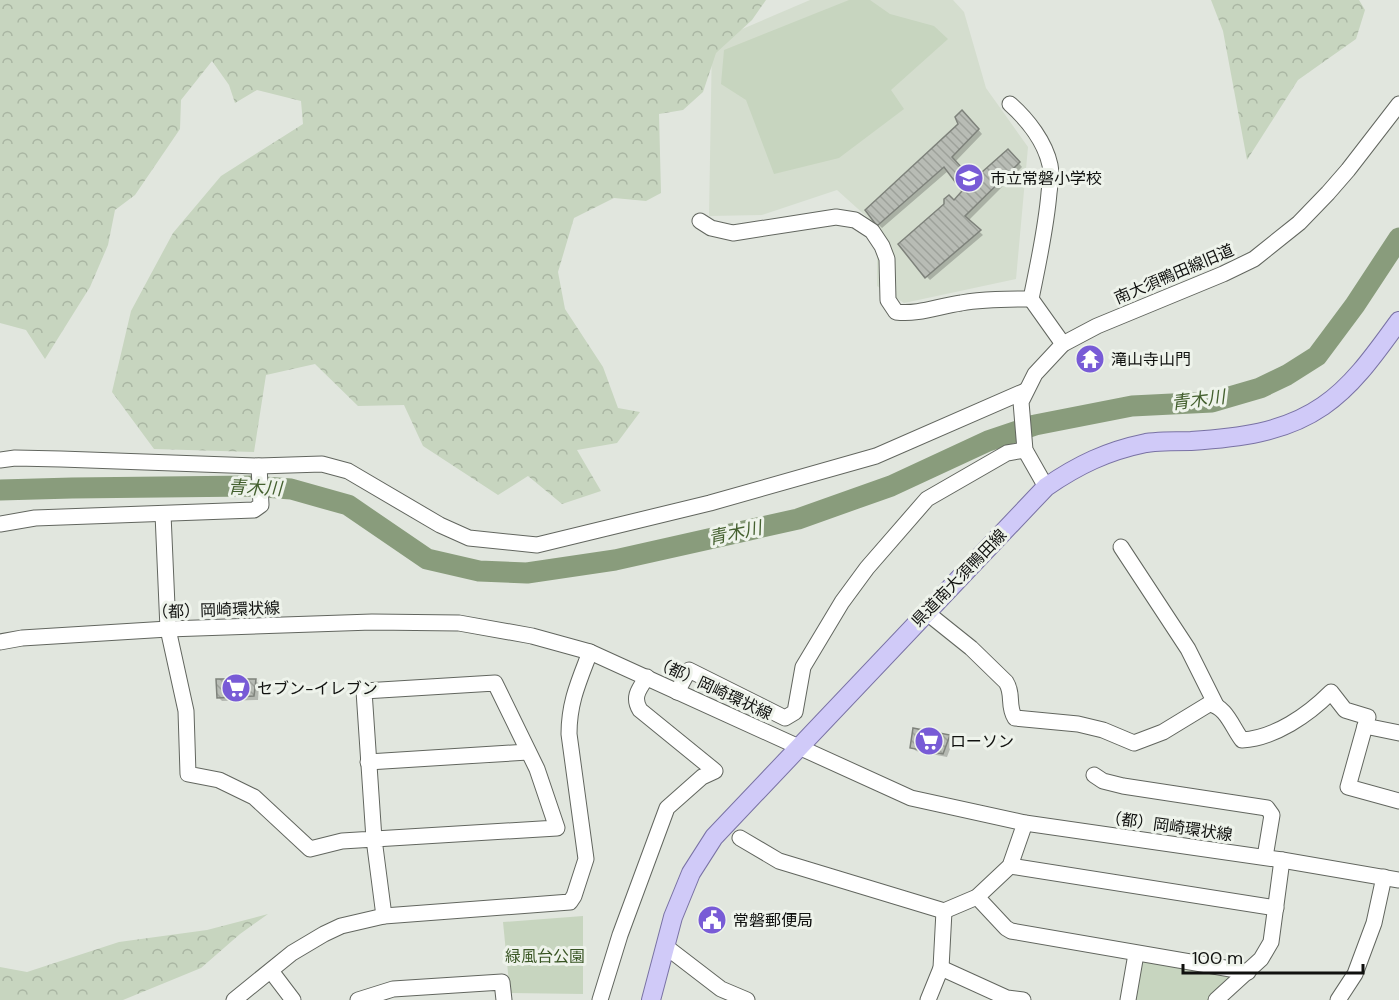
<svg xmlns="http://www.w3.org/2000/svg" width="1399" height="1000" font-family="'DM Sans','Noto Sans JP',sans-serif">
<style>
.built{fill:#d4ddce}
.green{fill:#c7d5bf}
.forest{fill:url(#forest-crowns)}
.shadow{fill:#0003}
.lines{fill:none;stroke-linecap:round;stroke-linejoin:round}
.river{stroke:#899c7c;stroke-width:21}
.building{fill:url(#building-back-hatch);stroke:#7e827b;stroke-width:1.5}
.minor-casing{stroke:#62665f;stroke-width:17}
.major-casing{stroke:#7972a4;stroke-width:20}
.minor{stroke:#fff;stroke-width:15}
.major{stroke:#d0caf8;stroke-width:18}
.labels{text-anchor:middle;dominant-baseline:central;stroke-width:6;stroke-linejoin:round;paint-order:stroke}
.poi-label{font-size:16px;fill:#10110f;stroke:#eef3eb;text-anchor:start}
.street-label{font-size:16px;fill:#10110f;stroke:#eef3eb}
.park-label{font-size:16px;fill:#395524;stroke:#eef3eb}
.water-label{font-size:18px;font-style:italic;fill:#44602f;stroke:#eef3eb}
</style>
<defs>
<pattern id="forest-crowns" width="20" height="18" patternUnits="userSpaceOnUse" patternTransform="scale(1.5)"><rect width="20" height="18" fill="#c7d5bf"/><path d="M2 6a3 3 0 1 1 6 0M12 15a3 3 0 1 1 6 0" fill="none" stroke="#aab6a3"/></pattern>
<pattern id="building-back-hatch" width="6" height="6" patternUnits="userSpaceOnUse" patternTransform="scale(1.5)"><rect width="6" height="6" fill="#b8bcb5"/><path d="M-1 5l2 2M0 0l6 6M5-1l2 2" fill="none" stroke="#9da19a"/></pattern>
</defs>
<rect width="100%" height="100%" fill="#e1e6de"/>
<polygon class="built" points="810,0 953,0 964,12 986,88 1028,147 1016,279 904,303 877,286 877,226 837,190 762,215 709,216 712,42"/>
<g class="green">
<polygon points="849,0 870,0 890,14 934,26 948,39 891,90 904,109 839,158 774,174 746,100 721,84 724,50"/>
<polygon points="583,916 583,994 510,993 503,922"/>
<polygon points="1141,959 1227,974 1234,982 1209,1000 1133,1000"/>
</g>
<g class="forest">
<polygon points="0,0 766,0 752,20 716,53 703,92 683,110 659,114 661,193 646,201 614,198 574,218 558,272 565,309 603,367 618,408 640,412 617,443 577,450 601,491 562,504 528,476 498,495 423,446 404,405 358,406 315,364 266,375 254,452 154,449 112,392 131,311 173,233 221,176 303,124 301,101 257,90 235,103 229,85 212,61 181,100 180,129 135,195 115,210 108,245 90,287 45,359 26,330 0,323"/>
<polygon points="1211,0 1359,0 1365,10 1356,39 1298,80 1247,160 1223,31"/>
<polygon points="268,914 240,934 201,968 123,1000 0,1000 0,967 27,972 119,942 207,930"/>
</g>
<g class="shadow">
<polygon points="966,115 982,134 955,162 973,182 1008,151 1022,167 968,221 983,235 930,280 927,277 954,202 964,191 948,171 882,228 879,225"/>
<polygon points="255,680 259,684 258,700 222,701 218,697"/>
<polygon points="949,737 953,741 947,757 916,751 912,747"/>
</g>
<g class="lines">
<polyline class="river" points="0,490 72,488 251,486 291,489 348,505 427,559 479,571 527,573 615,560 798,519 891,486 988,441 1035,425 1132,406 1212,402 1260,388 1287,375 1317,356 1355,305 1399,238"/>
</g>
<g class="building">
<polygon points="962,110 979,129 952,157 973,180 1008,149 1020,162 965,216 981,230 925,278 898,244 944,204 944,199 949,195 954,200 962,191 944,167 877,226 865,210 958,124 955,117"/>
<polygon points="216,679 256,679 254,696 217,698"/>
<polygon points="913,728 950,735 943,754 910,748"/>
</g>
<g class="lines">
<g class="minor-casing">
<g id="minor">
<path d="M1010 104C1028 120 1045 142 1050 165 1052 174 1050 184 1049 193 1046 229 1038 264 1031 299L1063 344"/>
<path d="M700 221 711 228 733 233 836 217 855 220 872 231 882 246 887 259 888 300 896 312C918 315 939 306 961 303 984 299 1007 299 1031 299"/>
<polyline points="0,460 15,458 61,459 259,466 322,464 348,471 440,525 469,538 537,545 710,503 876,456 1025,391"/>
<polyline points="1046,487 1025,450 1021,402 1035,374 1063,344 1097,326 1223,274 1254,259 1299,223 1328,193 1348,170 1399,104"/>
<polyline points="163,514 168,629 186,711 188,774 219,780 254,797 310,849 342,841 557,828 537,769 495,683 364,691 374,839 384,916"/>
<polyline points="0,524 35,518 254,510 261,505 259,466"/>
<polyline points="1121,547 1188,649 1216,705"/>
<path d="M926 612 971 648 1006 682C1014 694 1007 706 1015 718L1078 724 1103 730 1134 743 1163 732 1209 704C1226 706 1232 727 1242 740 1275 738 1308 715 1331 692L1345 710 1368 717 1365 726"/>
<polyline points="0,642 22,638 168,629 372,622 459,623 532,636 590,652 911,798 1025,823 1282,860 1399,880"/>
<polyline points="677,692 689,670 785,718 795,712 803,667 842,602 867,568 927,499 1007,453 1025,450"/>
<polyline points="1399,733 1365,726 1348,787 1399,801"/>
<polyline points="368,762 528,752"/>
<polyline points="1094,775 1103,781 1123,786 1267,808 1272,815 1265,857"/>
<polyline points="740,838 779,861 944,911 977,897 1010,866 1025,823"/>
<polyline points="1010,866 1276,908"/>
<polyline points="977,897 1006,928 1011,931 1248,972"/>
<polyline points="665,946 721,989 747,1000"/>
<polyline points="941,968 1007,998 1023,1000"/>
<polyline points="271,971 293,1000"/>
<path d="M234 1000 292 953 324 934 341 926 384 916 570 902 574 896 586 859 569 734C569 702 579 681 590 652"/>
<polyline points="358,1000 393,989 502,982 504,1000"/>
<path d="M600 1000 620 935 667 808 702 777 715 771 640 710C632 697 639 689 647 677"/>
<polyline points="928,1000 941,968 944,911"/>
<polyline points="1128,1000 1136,954"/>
<polyline points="1216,1000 1261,959 1271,942 1282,860"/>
<polyline points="1338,1000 1355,974 1374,923 1384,877"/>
</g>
</g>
<g class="major-casing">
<path id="major" d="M651 1000 673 917 691 873 714 837 1046 487C1078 465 1107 451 1146 443 1160 441 1176 441 1191 441 1237 438 1284 433 1323 406 1354 385 1377 351 1399 321"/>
</g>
<use href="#minor" class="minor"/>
<use href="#major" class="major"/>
</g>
<defs>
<g id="school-disc" transform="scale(1.5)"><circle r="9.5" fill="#785bd6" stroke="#eef3eb"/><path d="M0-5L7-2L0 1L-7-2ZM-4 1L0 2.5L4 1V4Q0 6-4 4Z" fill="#fff"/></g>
<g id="temple-disc" transform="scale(1.5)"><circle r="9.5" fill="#785bd6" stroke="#eef3eb"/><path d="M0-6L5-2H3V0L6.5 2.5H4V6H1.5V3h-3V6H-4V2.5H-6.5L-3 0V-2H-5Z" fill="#fff"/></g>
<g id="supermarket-disc" transform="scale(1.5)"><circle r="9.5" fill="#785bd6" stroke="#eef3eb"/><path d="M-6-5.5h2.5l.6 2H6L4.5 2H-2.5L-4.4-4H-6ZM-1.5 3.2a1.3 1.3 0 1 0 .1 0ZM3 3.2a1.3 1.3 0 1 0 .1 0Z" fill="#fff"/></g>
<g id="civic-disc" transform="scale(1.5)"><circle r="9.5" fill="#785bd6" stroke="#eef3eb"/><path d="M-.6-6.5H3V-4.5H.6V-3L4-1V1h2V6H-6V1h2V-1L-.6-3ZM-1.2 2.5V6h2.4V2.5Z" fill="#fff"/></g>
</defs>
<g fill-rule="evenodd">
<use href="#school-disc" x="969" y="178"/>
<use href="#temple-disc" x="1090" y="359"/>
<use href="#supermarket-disc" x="236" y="688"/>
<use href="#supermarket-disc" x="929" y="741"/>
<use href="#civic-disc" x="712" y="920"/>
</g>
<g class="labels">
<g class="poi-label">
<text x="990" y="178">市立常磐小学校</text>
<text x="1111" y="359">滝山寺山門</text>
<text x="257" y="688">セブン-イレブン</text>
<text x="950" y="741">ローソン</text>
<text x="733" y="920">常磐郵便局</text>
</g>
<g class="street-label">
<text transform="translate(1174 274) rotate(-23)">南大須鴨田線旧道</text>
<text transform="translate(959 578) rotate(-46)">県道南大須鴨田線</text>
<text transform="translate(216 610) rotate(-2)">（都）岡崎環状線</text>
<text transform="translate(713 688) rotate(25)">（都）岡崎環状線</text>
<text transform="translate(1169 826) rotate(8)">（都）岡崎環状線</text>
</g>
<g class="park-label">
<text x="545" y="956">緑風台公園</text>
</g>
<g class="water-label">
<text transform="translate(1198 400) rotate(-7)">青木川</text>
<text transform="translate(255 488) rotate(2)">青木川</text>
<text transform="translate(735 533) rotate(-12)">青木川</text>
</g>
</g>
<path d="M1183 964v9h180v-9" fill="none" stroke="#10110f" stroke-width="3"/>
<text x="1192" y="964" font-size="18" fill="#10110f" stroke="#eef3eb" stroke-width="4.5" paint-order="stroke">100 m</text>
</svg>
